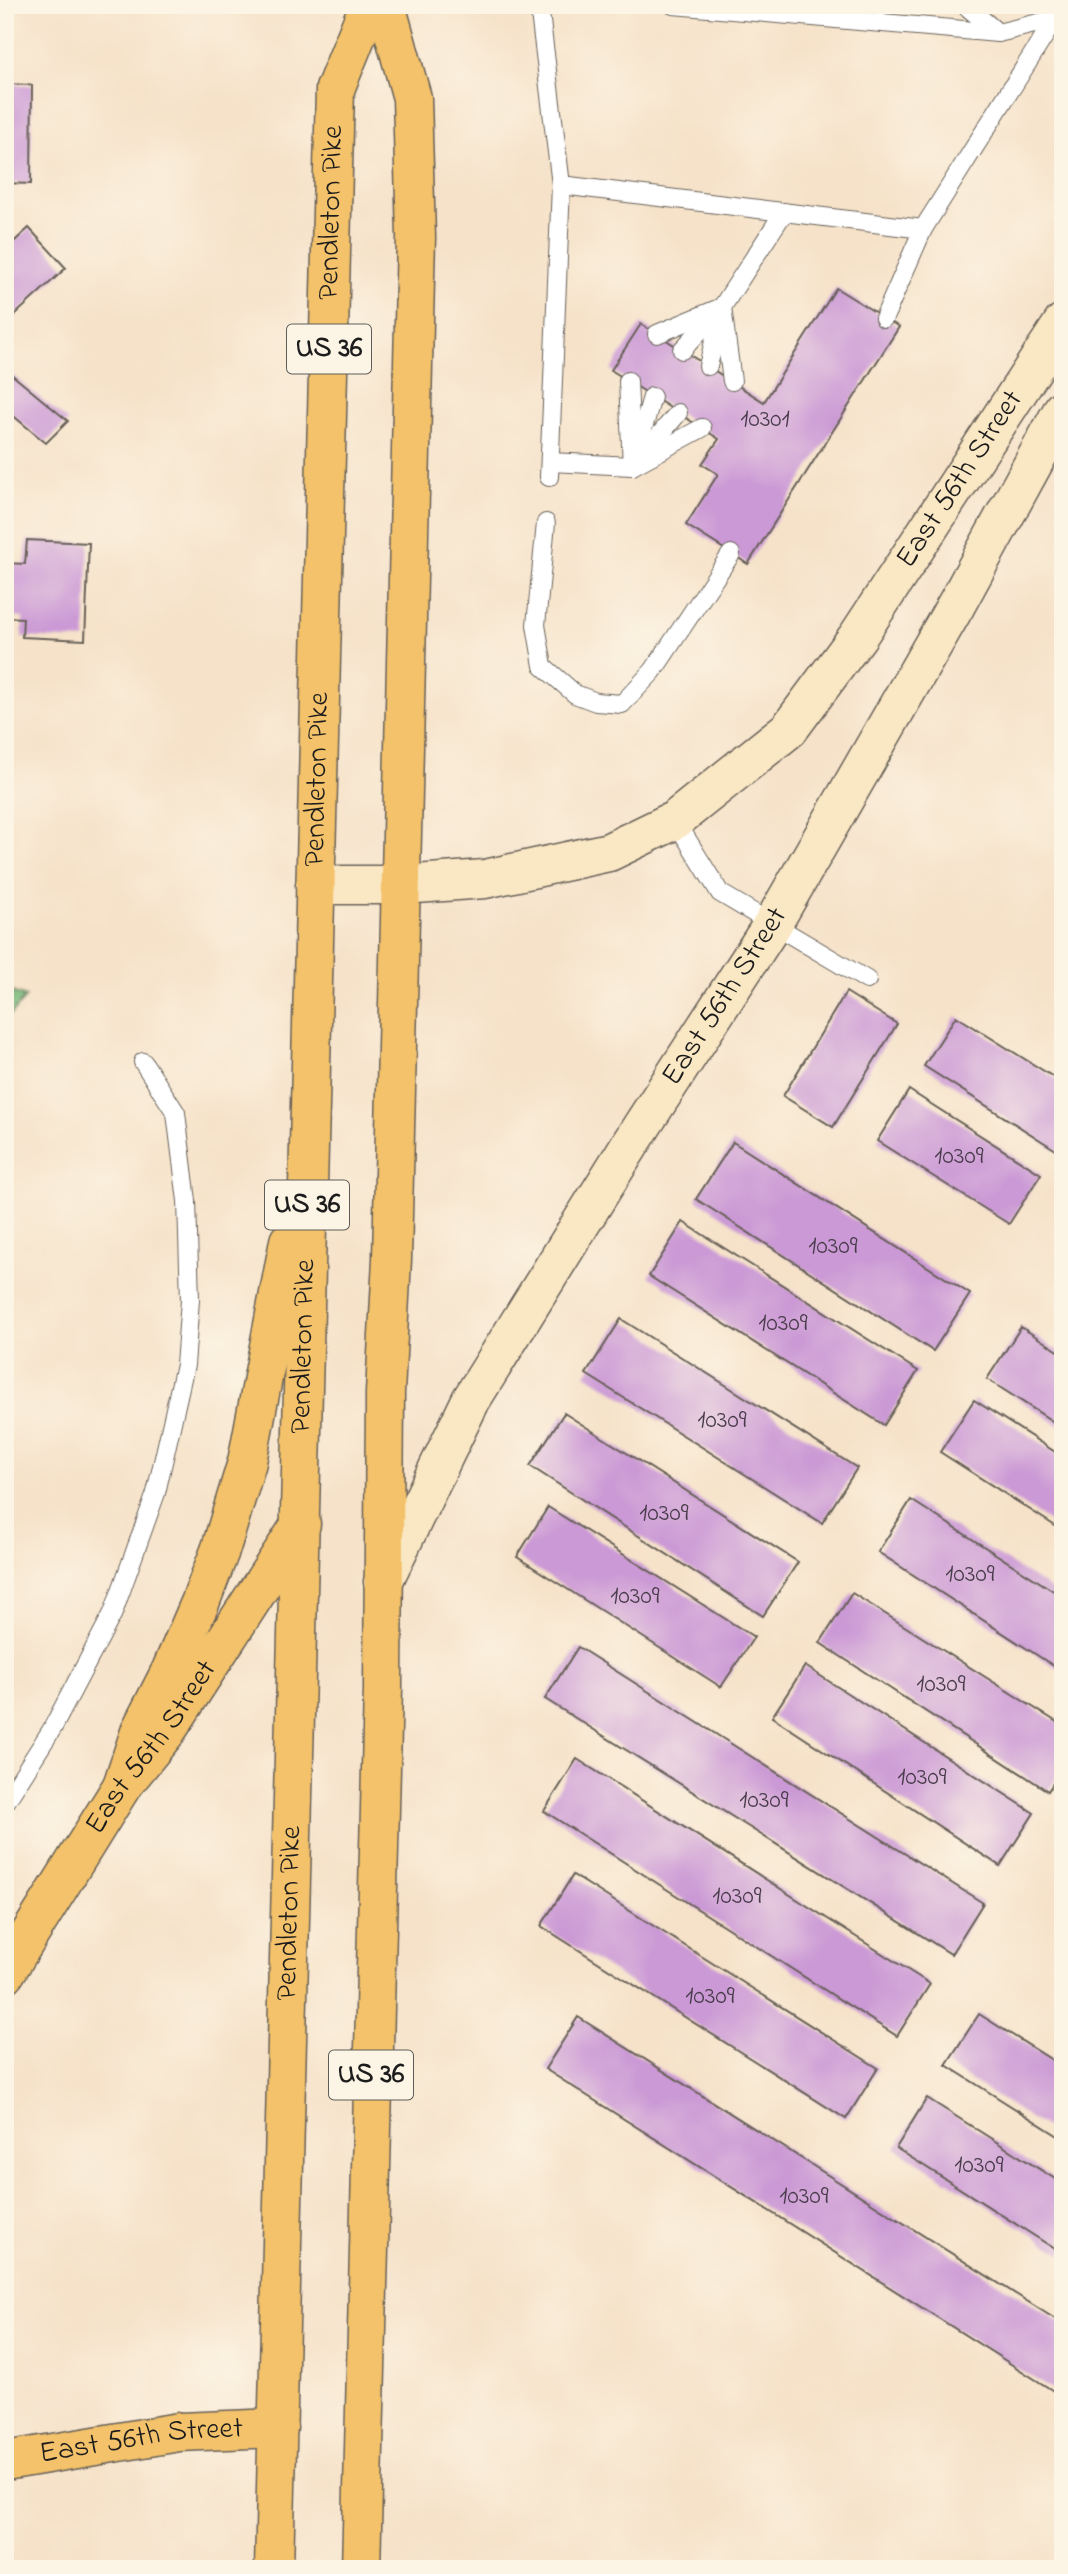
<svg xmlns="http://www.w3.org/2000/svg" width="1068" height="2574" font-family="'Indie Flower',sans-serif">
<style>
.forest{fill:url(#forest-crowns);stroke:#4b6a4b;stroke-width:2}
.building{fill:#cb99d5}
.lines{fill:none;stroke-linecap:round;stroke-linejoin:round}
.service-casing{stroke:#686159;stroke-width:20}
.secondary-casing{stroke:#686159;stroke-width:41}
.primary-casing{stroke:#686159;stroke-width:41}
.service{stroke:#fff;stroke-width:18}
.secondary{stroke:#fae7c3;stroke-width:38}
.primary{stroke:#f3c26a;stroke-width:38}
.labels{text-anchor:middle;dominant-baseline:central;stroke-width:5;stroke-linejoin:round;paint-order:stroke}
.number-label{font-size:26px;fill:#483b4a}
.shield{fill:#fcf5e5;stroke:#5f5d58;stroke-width:2}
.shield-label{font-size:28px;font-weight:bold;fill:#1c1c1c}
.street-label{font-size:30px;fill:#1c1c1c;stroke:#fcf5e5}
</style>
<defs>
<pattern id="forest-crowns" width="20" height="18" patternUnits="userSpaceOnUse" patternTransform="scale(1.75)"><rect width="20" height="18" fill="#7ab97a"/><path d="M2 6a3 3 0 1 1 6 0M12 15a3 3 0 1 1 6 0" fill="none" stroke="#699e69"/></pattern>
</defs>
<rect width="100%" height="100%" fill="#fcf5e5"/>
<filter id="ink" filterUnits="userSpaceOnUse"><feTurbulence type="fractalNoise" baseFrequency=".0143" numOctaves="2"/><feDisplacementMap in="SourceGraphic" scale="14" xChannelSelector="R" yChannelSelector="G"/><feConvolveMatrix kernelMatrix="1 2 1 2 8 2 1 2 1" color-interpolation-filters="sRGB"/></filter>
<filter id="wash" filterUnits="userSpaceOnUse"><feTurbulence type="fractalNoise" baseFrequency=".00686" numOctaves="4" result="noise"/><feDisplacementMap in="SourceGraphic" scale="28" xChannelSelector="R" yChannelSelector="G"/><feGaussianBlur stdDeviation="1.57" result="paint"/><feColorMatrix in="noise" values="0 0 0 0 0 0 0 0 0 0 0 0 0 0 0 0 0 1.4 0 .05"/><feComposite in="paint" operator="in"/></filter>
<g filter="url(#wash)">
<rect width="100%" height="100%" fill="#f6e2c9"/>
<polygon class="forest" points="5,990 26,997 5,1021"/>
<g id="blocks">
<g class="building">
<polygon points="5,84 32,85 31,184 5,183"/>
<polygon points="29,228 66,268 5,324 5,250"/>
<polygon points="836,288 899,327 748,564 686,525 718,474 702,464 719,439 611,370 641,324 764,402"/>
<polygon points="5,369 68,421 46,443 5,409"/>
<polygon points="27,540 89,543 85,640 22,637 23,618 5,617 5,563 25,564"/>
<polygon points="846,992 897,1024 833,1127 783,1096"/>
<polygon points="956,1016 1063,1083 1063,1146 1059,1152 924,1066"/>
<polygon points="909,1090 1041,1174 1009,1224 877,1141"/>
<polygon points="733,1142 970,1294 933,1351 696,1199"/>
<polygon points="683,1222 918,1371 884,1425 649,1276"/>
<polygon points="621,1319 857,1468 822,1523 586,1374"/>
<polygon points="1021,1327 1063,1354 1063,1428 987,1379"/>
<polygon points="974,1400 1063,1457 1063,1531 940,1452"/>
<polygon points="564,1413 798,1562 763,1616 530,1466"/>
<polygon points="911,1500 1063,1597 1063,1672 878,1552"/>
<polygon points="548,1507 754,1637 721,1687 517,1557"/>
<polygon points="852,1593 1063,1726 1063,1768 1048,1791 820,1643"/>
<polygon points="578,1647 983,1903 951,1954 545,1699"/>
<polygon points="805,1666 1034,1813 1000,1866 772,1717"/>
<polygon points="577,1759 930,1984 897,2036 544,1811"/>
<polygon points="573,1875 878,2068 846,2119 541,1926"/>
<polygon points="979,2014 1063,2067 1063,2139 946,2065"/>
<polygon points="578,2017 1063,2324 1063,2397 545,2069"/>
<polygon points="927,2098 1063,2184 1063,2254 896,2148"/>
</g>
</g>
</g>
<g filter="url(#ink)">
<use href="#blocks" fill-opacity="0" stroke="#686159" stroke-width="2"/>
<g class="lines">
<g class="service-casing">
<g id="service">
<polyline points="539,5 561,185 923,229 1055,19"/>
<polyline points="673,5 998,33 1059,18"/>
<polyline points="965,5 998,33"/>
<polyline points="820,7 840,8 853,5"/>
<polyline points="722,307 732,381"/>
<polyline points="884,318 923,229"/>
<polyline points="657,334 722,307 784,212"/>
<polyline points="682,350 718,311"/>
<polyline points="708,366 720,317"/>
<polyline points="636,453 652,397"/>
<polyline points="642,456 678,413"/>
<polyline points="550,462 632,466 628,381"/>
<polyline points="632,466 702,428"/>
<polyline points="549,477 561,185"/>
<polyline points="546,523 536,625 543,666 575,694 596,702 622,704 653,671 731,554"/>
<polyline points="675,820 720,893 867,980"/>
<polyline points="5,1803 52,1729 113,1613 156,1493 185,1365 190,1300 187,1201 176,1113 143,1062"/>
</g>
</g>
<g class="secondary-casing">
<g id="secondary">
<path id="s1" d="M315 885H402L485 879 609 852 675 820 789 729 858 636 1063 323"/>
<path id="s2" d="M383 1582 471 1400 629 1146 772 925 956 605 1063 409"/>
</g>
</g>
<g class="primary-casing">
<g id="primary">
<polyline points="122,1786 141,1729 171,1670 200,1603 221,1548 247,1462 289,1241"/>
<path id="s3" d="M5 1974 122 1786 166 1732 301 1524"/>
<path id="s4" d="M5 2461 179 2432 278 2428"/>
<path id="s5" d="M274 2569 335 89 369 5"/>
<polyline points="361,2569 383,1688 385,1393 392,1259 416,237 412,98 386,5"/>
</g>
</g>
<use href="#service" class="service"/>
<use href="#secondary" class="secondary"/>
<use href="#primary" class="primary"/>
</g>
</g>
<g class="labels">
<g class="number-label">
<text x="765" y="420">10301</text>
<text x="959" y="1157">10309</text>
<text x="833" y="1247">10309</text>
<text x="783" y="1324">10309</text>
<text x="722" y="1421">10309</text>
<text x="664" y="1514">10309</text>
<text x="970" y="1575">10309</text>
<text x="635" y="1597">10309</text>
<text x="941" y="1685">10309</text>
<text x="922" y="1778">10309</text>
<text x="764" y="1801">10309</text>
<text x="737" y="1897">10309</text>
<text x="710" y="1997">10309</text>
<text x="979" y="2166">10309</text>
<text x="804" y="2197">10309</text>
</g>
<g class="shield">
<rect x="287" y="324.5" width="84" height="49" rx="5"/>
<rect x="265" y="1180.5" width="84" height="49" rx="5"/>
<rect x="329" y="2050.5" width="84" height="49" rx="5"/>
</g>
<g class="shield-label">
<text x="329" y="349">US 36</text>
<text x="307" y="1205">US 36</text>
<text x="371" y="2075">US 36</text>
</g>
<g class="street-label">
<text stroke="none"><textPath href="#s5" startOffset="2357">Pendleton Pike</textPath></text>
<text stroke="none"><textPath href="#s1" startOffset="819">East 56th Street</textPath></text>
<text stroke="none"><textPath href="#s5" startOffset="1790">Pendleton Pike</textPath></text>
<text stroke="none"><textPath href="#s2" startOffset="679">East 56th Street</textPath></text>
<text stroke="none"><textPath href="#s5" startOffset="1223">Pendleton Pike</textPath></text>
<text stroke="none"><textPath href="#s3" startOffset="270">East 56th Street</textPath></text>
<text stroke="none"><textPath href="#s5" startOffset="656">Pendleton Pike</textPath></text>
<text stroke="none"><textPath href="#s4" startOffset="138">East 56th Street</textPath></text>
</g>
</g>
<rect width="1068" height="2574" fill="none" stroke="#fcf5e5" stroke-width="28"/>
</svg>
